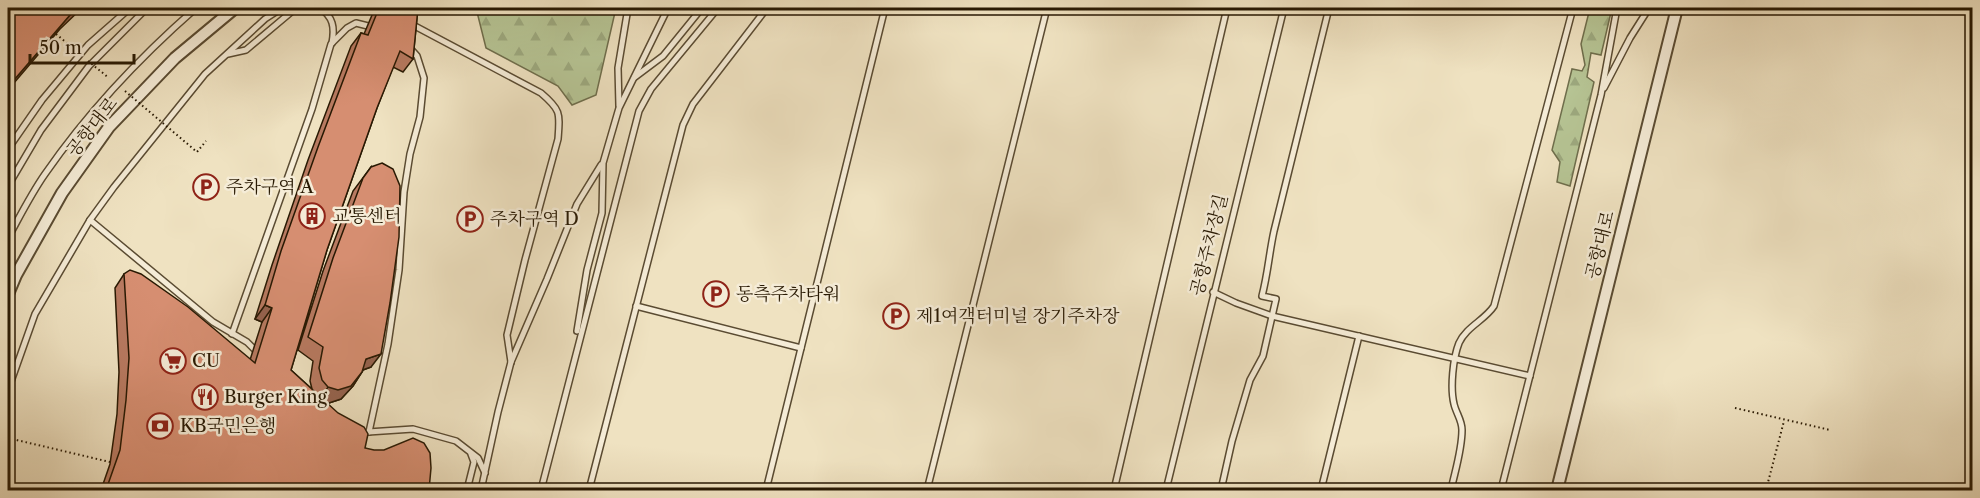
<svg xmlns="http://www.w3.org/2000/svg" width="1980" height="498" font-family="'Libre Caslon Text','Noto Serif KR',serif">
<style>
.forest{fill:url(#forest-firs);stroke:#6f6e4c;stroke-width:1.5}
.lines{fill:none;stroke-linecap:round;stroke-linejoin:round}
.lane-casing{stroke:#5a4b32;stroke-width:8}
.street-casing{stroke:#5a4b32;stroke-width:14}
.path{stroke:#281903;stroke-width:2;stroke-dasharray:1.5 3;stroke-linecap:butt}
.lane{stroke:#f5ecd7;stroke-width:5}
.street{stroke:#f5ecd7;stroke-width:10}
.lane-bridge-casing{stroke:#5a4b32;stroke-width:8;stroke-linecap:butt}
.path-bridge{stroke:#281903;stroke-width:2;stroke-dasharray:1.5 3;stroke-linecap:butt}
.lane-bridge{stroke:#f5ecd7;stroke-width:5}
.wall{fill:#b87a61;stroke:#281903;stroke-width:1.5}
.shaded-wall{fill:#96634f;stroke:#281903;stroke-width:1.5}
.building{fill:#d68e71;stroke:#281903;stroke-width:1.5}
.labels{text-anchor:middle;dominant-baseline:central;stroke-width:5;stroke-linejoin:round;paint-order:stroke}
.street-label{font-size:18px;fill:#281903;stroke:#f5ecd7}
.poi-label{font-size:18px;fill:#281903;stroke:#f5ecd7;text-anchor:start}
</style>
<defs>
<pattern id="forest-firs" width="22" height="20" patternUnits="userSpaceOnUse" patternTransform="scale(1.5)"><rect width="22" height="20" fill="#b6c494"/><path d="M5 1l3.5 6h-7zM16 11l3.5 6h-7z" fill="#9ca87e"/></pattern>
</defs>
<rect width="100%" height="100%" fill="#efe2c1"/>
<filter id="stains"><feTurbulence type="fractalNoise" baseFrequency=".00333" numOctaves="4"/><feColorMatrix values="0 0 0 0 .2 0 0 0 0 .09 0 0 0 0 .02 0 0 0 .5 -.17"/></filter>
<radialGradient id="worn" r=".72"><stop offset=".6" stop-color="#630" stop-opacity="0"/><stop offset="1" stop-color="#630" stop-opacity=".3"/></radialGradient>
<g class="forest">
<polygon points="476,8 616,8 596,95 572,105 558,86 486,48"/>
<polygon points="1590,8 1612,8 1601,55 1591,53 1587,77 1594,82 1570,186 1557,182 1560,162 1552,150 1572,69 1582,71 1585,65 1581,44"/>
</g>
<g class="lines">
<g class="lane-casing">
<g id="lane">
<path d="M320 8C333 17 335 27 332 43"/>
<path d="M411 24 541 93C561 110 560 113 558 139L525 260 507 335 511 362"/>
<polyline points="228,54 246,50 296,8"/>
<polyline points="635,77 663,56 702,8"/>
<polyline points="1604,88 1630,38 1649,8"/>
<polyline points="619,106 618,68 628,8"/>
<polyline points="8,186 41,130 89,66 147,8"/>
<polyline points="90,220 213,322 247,342 258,353"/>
<polyline points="1213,292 1236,303 1272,316 1530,376"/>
<polyline points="636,306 801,348"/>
<polyline points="577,331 587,270 602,213 603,163 619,108 668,8"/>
<polyline points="232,334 312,109 331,44 347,28 356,23 372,27"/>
<polyline points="8,390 35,314 90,220 114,187 205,74 265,19 282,8"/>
<polyline points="368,432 413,429 456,441 478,458 485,473"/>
<polyline points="369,432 388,344 399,270 404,192 410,154 420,117 424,78 417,56 409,47"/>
<polyline points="467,490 474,462 471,454"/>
<polyline points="481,490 498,412 511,362 547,279 577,204 601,165"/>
<polyline points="541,490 639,111 651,89 718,8"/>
<polyline points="589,490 683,125 693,104 767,8"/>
<polyline points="766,490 885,8"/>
<polyline points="927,490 1047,8"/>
<polyline points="1114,490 1227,8"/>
<polyline points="1166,490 1284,8"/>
<path d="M1221 490 1232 441 1250 380 1263 356 1276 299 1262 296C1268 273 1269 254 1274 231L1329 8"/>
<polyline points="1321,490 1359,336"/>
<path d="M1451 490C1455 471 1462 450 1462 430 1462 420 1456 413 1454 404 1450 388 1453 358 1459 343 1466 327 1485 320 1494 306L1573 8"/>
<polyline points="1501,490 1601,95 1617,8"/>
</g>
</g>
<g class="street-casing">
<g id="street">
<polyline points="8,294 16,275 62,193 109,127 175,58 235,8"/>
<polyline points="1557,490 1677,8"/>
</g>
</g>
<g class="path">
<polyline points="1735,408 1830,430"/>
<polyline points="8,438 110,462"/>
<polyline points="1766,490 1784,421"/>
</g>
<use href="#lane" class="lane"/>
<use href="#street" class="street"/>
<g class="lane-bridge-casing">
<g id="lane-bridge">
<polyline points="8,149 42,100 88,45 130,8"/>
<path d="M8 238C20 216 31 194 45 174 88 112 140 57 196 8"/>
</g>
</g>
<g class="path-bridge">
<polyline points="56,34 74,49"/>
<polyline points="88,61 109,78"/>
<polyline points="125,91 197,152 206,141"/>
</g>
<use href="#lane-bridge" class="lane-bridge"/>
</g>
<polygon class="wall" points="375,8 418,8 413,59 403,72 393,67 377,108 327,250 291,370 312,389 310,381 313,361 298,350 323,271 353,191 371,167 371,367 363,370 353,386 341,399 329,403 327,403 365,448 429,490 101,490 110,464 117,414 119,372 115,288 124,274 250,360 262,322 255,319 272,265 308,160 351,46 361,33 364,34"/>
<g class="shaded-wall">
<polygon points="77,8 82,8 60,29 8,90 8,87 70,15"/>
<polygon points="265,305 272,308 262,322 255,319"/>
<polygon points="381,354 371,367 357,372 366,359"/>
<polygon points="362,372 353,386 341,399 329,403 319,401 328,387"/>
</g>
<g class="building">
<polygon points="8,8 77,8 70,15 8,87"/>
<polygon points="379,8 418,8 413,59 400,51 377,108 327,250 291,370 338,413 364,427 368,434 365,448 374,450 384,450 413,438 424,443 430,453 431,468 429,490 106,490 120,450 126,400 129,358 124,274 130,270 141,274 188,307 255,363 272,308 265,305 281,251 318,147 361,33 368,35"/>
<polygon points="382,163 393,169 400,186 399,237 390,303 381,354 366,359 362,372 351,386 338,390 328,387 322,380 319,368 323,347 308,337 333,258 363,178 371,167"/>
</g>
<defs>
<g id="parking-ring" transform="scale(1.35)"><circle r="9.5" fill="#f5ecd7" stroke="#8f2418" stroke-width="1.5"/><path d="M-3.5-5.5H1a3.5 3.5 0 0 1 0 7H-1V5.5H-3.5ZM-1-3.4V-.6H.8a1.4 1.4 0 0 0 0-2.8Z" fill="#8f2418"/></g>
<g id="building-ring" transform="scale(1.35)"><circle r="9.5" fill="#f5ecd7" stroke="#8f2418" stroke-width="1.5"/><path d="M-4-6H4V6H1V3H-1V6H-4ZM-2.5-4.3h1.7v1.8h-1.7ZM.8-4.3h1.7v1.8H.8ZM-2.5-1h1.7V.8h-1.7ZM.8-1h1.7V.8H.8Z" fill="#8f2418"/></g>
<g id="supermarket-ring" transform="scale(1.35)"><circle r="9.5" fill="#f5ecd7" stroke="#8f2418" stroke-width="1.5"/><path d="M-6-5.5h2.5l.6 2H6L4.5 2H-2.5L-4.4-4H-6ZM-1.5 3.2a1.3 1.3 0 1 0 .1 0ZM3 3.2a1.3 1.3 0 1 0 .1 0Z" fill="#8f2418"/></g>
<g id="restaurant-ring" transform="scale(1.35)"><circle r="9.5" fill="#f5ecd7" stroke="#8f2418" stroke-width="1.5"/><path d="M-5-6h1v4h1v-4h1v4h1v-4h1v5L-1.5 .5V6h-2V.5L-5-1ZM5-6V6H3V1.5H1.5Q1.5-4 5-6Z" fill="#8f2418"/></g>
<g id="bank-ring" transform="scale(1.35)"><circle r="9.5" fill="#f5ecd7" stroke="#8f2418" stroke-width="1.5"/><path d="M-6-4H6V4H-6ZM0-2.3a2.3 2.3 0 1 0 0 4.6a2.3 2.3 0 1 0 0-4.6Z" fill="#8f2418"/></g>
</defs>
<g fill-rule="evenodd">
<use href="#parking-ring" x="206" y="187"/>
<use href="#building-ring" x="312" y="216"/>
<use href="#parking-ring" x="470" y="219"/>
<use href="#parking-ring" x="716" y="294"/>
<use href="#parking-ring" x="896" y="316"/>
<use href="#supermarket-ring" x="173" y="361"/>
<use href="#restaurant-ring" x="205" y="397"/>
<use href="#bank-ring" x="160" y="426"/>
</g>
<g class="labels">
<g class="street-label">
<text transform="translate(92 127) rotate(-52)">공항대로</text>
<text transform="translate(1209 245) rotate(-76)">공항주차장길</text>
<text transform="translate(1600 245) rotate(-76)">공항대로</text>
</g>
<g class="poi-label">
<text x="226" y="187">주차구역 A</text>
<text x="332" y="216">교통센터</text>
<text x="490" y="219">주차구역 D</text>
<text x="736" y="294">동측주차타워</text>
<text x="916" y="316">제1여객터미널 장기주차장</text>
<text x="192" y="361">CU</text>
<text x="224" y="397">Burger King</text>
<text x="180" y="426">KB국민은행</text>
</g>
</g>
<rect width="1980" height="498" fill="none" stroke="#efe2c1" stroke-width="30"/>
<rect x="9" y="9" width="1962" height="480" fill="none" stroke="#281903" stroke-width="3"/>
<rect x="15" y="15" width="1950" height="468" fill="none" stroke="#281903" stroke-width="1.5"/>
<path d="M30 54v9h104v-9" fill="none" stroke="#281903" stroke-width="3"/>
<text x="39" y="54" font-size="18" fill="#281903" stroke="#f5ecd7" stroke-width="4.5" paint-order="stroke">50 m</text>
<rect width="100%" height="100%" filter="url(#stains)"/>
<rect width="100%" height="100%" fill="url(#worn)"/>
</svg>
